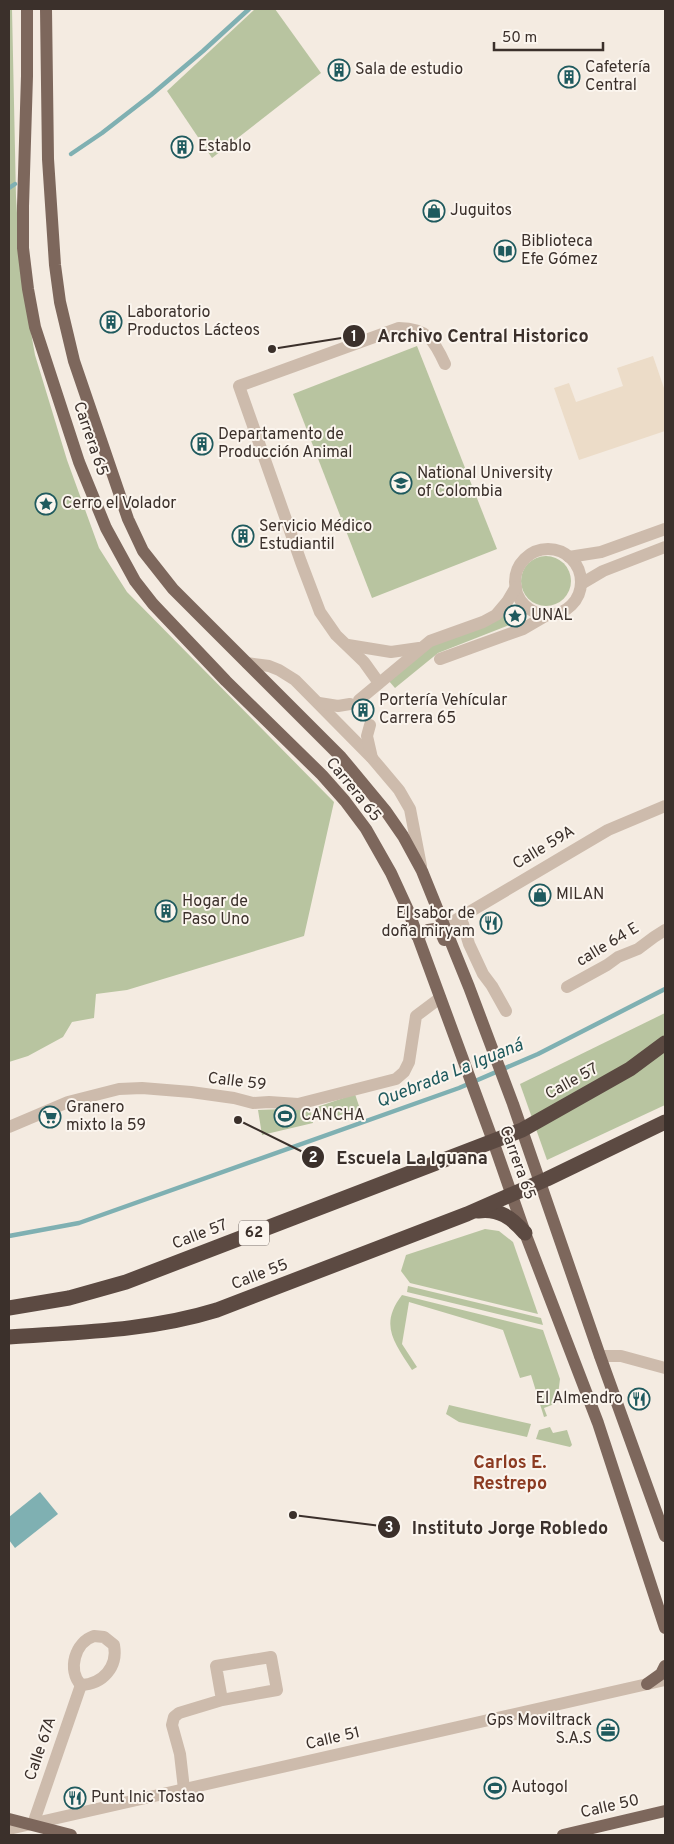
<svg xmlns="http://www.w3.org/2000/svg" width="674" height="1844" font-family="Overpass,sans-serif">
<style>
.green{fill:#b8c4a0}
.plaza{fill:#ecdcc8}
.water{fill:#7fb0b2}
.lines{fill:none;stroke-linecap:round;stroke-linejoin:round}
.stream{stroke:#7fb0b2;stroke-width:4.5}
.minor{stroke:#cdbbac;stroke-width:12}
.major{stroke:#7d675c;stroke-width:12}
.highway{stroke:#5c4a42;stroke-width:15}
.labels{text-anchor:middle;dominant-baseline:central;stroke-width:4;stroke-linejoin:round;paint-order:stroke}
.shield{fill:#fbf5ee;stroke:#756b66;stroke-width:1}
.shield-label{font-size:15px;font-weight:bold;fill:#3b302b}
.poi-label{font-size:16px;fill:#3b302b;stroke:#fbf5ee;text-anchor:start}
.street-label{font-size:16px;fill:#3b302b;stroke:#fbf5ee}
.water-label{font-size:18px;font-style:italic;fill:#1f5a5e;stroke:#fbf5ee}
.neighbourhood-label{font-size:18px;font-weight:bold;fill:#8c3b22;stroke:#fbf5ee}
.leader{fill:none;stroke:#3b302b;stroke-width:2}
.callout-dot{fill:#3b302b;stroke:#fbf5ee;stroke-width:2}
.mark-label{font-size:15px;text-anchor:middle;font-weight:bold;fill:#fff}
.callout-label{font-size:18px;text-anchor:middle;font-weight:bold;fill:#3b302b;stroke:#fbf5ee;stroke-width:4;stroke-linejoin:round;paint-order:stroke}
</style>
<rect width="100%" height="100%" fill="#f4ebe1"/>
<g class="green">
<polygon points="9,9 12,9 16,197 21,277 35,355 67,460 99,548 127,592 334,802 304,936 127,990 96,994 94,1018 72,1022 63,1037 28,1056 9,1062"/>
<polygon points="255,9 275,9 321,73 212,158 167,91"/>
<polygon points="417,346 497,549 372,598 293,394"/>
<circle cx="546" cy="581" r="25"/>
<polygon points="510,607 525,619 438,653 395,688 388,680 432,643"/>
<polygon points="665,1013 665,1105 547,1160 520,1084"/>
<polygon points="355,1094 360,1109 321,1121 317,1107"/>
<polygon points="310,1106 313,1123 262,1135 258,1110 285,1109"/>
<polygon points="485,1229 499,1231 513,1242 538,1314 410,1283 401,1271 406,1255"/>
<polygon points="408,1286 541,1318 543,1325 407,1292"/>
<path d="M402 1295 543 1330 560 1379 557 1403 544 1408 547 1416 544 1417 531 1375 520 1378 503 1330 409 1302 402 1344 417 1367 412 1370C394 1342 379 1325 402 1295Z"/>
<polygon points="449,1405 531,1424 527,1437 459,1422 446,1414"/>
<polygon points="550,1427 553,1433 567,1430 572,1445 570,1447 536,1439 539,1430"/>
</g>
<polygon class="plaza" points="653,356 665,391 665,431 579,460 554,388 569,383 576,402 623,386 617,368"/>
<polygon class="water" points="40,1492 58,1514 15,1548 9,1540 9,1517"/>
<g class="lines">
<g class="stream">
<polyline points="71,154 102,133 151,95 203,51 249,9"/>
<polyline points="9,188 15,184"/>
<polyline points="9,1236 79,1223 459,1088 538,1054 665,989"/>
</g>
<g class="minor">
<circle cx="548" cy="582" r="33"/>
<polyline points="569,557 601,552 665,529"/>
<polyline points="581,584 603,571 665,547"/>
<polyline points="348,645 391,652 419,648"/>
<polyline points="440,659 523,629 547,615"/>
<polyline points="247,663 269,666 279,670 295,680 372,758 399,790 410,809 421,866"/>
<path d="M379 683 364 662 336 635 320 612 301 562 239 386 399 328C427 328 434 340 445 364"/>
<polyline points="359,700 430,641 483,622 496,615 507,602 516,587"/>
<polyline points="319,703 338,706 350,704"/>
<polyline points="370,725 367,736 372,758"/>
<polyline points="463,924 469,944 483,974 492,986 506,1011"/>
<polyline points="444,927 608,830 665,806"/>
<polyline points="567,987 607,965 618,957 638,949 654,937 665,930"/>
<polyline points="9,1127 68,1102 119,1089 142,1088 191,1092 234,1098 253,1103 269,1102 298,1104 396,1079 404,1072 409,1062 416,1016 440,998"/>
<polyline points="600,1356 621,1356 665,1368"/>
<path d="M94 1636 104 1637 114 1645C118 1667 103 1684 81 1685 67 1670 75 1642 94 1636Z"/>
<polyline points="184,1789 180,1754 172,1725 174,1717 179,1713 222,1700 277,1690 271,1657 216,1666 222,1700"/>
<polyline points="33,1824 81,1685"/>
<polyline points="9,1829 665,1680"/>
</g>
<g class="major">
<polyline points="27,9 27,76 23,206 23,248 28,289 35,327 79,462 106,528 135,581 153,604 226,681 322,775 345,801 366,829 391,873 408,910 493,1141 525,1233 598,1423 665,1628"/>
<polyline points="46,9 48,159 55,265 60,302 74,361 128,519 143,551 173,589 341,757 385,810 403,836 422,871 469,987 513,1104 600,1356 665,1536"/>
<polyline points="417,936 428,930 435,929 441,933 444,940"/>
<polyline points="647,1684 661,1674 665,1666"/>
<polyline points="9,1819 71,1835"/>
<polyline points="563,1835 665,1811"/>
</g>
<g class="highway">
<path d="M478 1211C499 1208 512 1218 525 1233"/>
<polyline points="9,1308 69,1298 126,1282 522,1130 630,1069 665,1043"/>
<path d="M9 1337C79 1332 149 1331 217 1310L467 1214 547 1179 665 1122"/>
</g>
</g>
<defs>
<g id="building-ring" transform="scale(1.125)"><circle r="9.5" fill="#fbf5ee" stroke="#1f5a5e" stroke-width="1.5"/><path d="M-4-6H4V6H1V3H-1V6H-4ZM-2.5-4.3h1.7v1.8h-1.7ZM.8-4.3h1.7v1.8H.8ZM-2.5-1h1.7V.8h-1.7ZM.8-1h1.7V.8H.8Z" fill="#1f5a5e"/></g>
<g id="shop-ring" transform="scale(1.125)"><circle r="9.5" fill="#fbf5ee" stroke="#1f5a5e" stroke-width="1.5"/><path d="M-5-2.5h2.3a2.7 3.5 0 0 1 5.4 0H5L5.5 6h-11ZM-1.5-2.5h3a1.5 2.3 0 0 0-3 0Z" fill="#1f5a5e"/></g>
<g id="library-ring" transform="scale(1.125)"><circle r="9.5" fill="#fbf5ee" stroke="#1f5a5e" stroke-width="1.5"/><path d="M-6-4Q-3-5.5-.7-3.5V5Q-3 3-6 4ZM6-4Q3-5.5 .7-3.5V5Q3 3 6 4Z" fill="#1f5a5e"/></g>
<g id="university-ring" transform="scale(1.125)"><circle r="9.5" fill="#fbf5ee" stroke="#1f5a5e" stroke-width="1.5"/><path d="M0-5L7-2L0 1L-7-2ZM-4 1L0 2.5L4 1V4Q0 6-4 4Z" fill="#1f5a5e"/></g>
<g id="sight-ring" transform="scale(1.125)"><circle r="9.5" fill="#fbf5ee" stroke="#1f5a5e" stroke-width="1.5"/><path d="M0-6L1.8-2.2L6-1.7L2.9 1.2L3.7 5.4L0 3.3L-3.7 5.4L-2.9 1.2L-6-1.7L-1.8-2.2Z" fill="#1f5a5e"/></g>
<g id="restaurant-ring" transform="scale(1.125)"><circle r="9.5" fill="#fbf5ee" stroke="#1f5a5e" stroke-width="1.5"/><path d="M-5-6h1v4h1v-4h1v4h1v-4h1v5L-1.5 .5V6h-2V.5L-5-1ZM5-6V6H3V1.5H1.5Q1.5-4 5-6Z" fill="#1f5a5e"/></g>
<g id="stadium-ring" transform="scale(1.125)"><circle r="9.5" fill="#fbf5ee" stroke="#1f5a5e" stroke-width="1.5"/><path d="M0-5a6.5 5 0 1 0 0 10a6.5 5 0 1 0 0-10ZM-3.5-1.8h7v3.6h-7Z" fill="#1f5a5e"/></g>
<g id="supermarket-ring" transform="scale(1.125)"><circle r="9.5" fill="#fbf5ee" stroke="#1f5a5e" stroke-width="1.5"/><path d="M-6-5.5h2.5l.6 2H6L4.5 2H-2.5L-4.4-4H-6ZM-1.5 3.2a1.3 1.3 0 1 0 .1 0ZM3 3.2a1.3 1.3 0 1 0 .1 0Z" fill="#1f5a5e"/></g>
<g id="office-ring" transform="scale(1.125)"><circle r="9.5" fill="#fbf5ee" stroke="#1f5a5e" stroke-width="1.5"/><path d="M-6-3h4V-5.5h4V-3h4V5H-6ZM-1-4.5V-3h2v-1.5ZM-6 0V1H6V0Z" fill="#1f5a5e"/></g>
</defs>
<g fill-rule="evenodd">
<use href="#building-ring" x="339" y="70"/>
<use href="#building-ring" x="569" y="77"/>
<use href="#building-ring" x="182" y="147"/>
<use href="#shop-ring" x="434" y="211"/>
<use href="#library-ring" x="505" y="251"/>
<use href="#building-ring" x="111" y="322"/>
<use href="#building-ring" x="202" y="444"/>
<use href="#university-ring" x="401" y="483"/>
<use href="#sight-ring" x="46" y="504"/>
<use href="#building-ring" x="243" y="536"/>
<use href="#sight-ring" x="515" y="616"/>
<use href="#building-ring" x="363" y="710"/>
<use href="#shop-ring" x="540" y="895"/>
<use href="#building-ring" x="166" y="911"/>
<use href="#restaurant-ring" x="491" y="923"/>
<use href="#stadium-ring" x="285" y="1116"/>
<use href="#supermarket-ring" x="50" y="1117"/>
<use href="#restaurant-ring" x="639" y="1399"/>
<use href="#office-ring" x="608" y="1730"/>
<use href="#stadium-ring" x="495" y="1788"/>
<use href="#restaurant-ring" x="75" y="1798"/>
</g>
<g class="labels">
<rect class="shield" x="239" y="1220.5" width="30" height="25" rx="4"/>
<g class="shield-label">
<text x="254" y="1233">62</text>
</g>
<g class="poi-label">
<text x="585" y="68">Cafetería<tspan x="585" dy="18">Central</tspan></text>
<text x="355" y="70">Sala de estudio</text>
<text x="198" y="147">Establo</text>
<text x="450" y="211">Juguitos</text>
<text x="521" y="242">Biblioteca<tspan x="521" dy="18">Efe Gómez</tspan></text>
<text x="127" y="313">Laboratorio<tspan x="127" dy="18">Productos Lácteos</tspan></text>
<text x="218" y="435">Departamento de<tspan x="218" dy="18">Producción Animal</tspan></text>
<text x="417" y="474">National University<tspan x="417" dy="18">of Colombia</tspan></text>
<text x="62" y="504">Cerro el Volador</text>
<text x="259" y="527">Servicio Médico<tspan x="259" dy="18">Estudiantil</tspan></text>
<text x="531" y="616">UNAL</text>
<text x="379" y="701">Portería Vehícular<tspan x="379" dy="18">Carrera 65</tspan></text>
<text x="556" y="895">MILAN</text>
<text x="182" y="902">Hogar de<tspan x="182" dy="18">Paso Uno</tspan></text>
<text x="475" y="914" text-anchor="end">El sabor de<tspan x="475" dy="18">doña miryam</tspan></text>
<text x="66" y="1108">Granero<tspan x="66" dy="18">mixto la 59</tspan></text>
<text x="301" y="1116">CANCHA</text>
<text x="623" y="1399" text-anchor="end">El Almendro</text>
<text x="592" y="1721" text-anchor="end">Gps Moviltrack<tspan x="592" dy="18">S.A.S</tspan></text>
<text x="511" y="1788">Autogol</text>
<text x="91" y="1798">Punt Inic Tostao</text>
</g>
<g class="street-label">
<text transform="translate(90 439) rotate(71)">Carrera 65</text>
<text transform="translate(353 790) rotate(51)">Carrera 65</text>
<text transform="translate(544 848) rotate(-31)">Calle 59A</text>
<text transform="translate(608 945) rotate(-31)">calle 64 E</text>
<text transform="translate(237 1082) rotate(7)">Calle 59</text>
<text transform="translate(572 1082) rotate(-29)">Calle 57</text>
<text transform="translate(517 1163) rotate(70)">Carrera 65</text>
<text transform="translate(200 1235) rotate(-21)">Calle 57</text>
<text transform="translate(260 1275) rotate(-21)">Calle 55</text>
<text transform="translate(333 1739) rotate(-13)">Calle 51</text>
<text transform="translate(41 1749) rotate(-71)">Calle 67A</text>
<text transform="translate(610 1807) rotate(-13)">Calle 50</text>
</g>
<g class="water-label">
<text transform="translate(450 1074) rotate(-22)">Quebrada La Iguaná</text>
</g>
<g class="neighbourhood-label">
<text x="510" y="1463">Carlos E.<tspan x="510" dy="21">Restrepo</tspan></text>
</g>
</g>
<path class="leader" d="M272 349L354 336M238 1120L313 1157M293 1515L389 1527"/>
<g class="callout-dot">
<circle cx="272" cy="349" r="5"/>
<circle cx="238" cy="1120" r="5"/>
<circle cx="293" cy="1515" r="5"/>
<circle cx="354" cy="336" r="12"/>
<circle cx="313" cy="1157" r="12"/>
<circle cx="389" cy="1527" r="12"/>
</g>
<g class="mark-label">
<text x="354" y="341">1</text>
<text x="313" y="1162">2</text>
<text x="389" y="1532">3</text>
</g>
<g class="callout-label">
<text x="483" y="342">Archivo Central Historico</text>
<text x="412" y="1164">Escuela La Iguana</text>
<text x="510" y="1534">Instituto Jorge Robledo</text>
</g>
<rect width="674" height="1844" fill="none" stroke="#3b302b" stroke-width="20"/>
<path d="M494 42v8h109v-8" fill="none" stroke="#3b302b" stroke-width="2.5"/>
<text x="502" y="42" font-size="15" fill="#3b302b" stroke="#fbf5ee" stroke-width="4" paint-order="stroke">50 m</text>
</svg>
